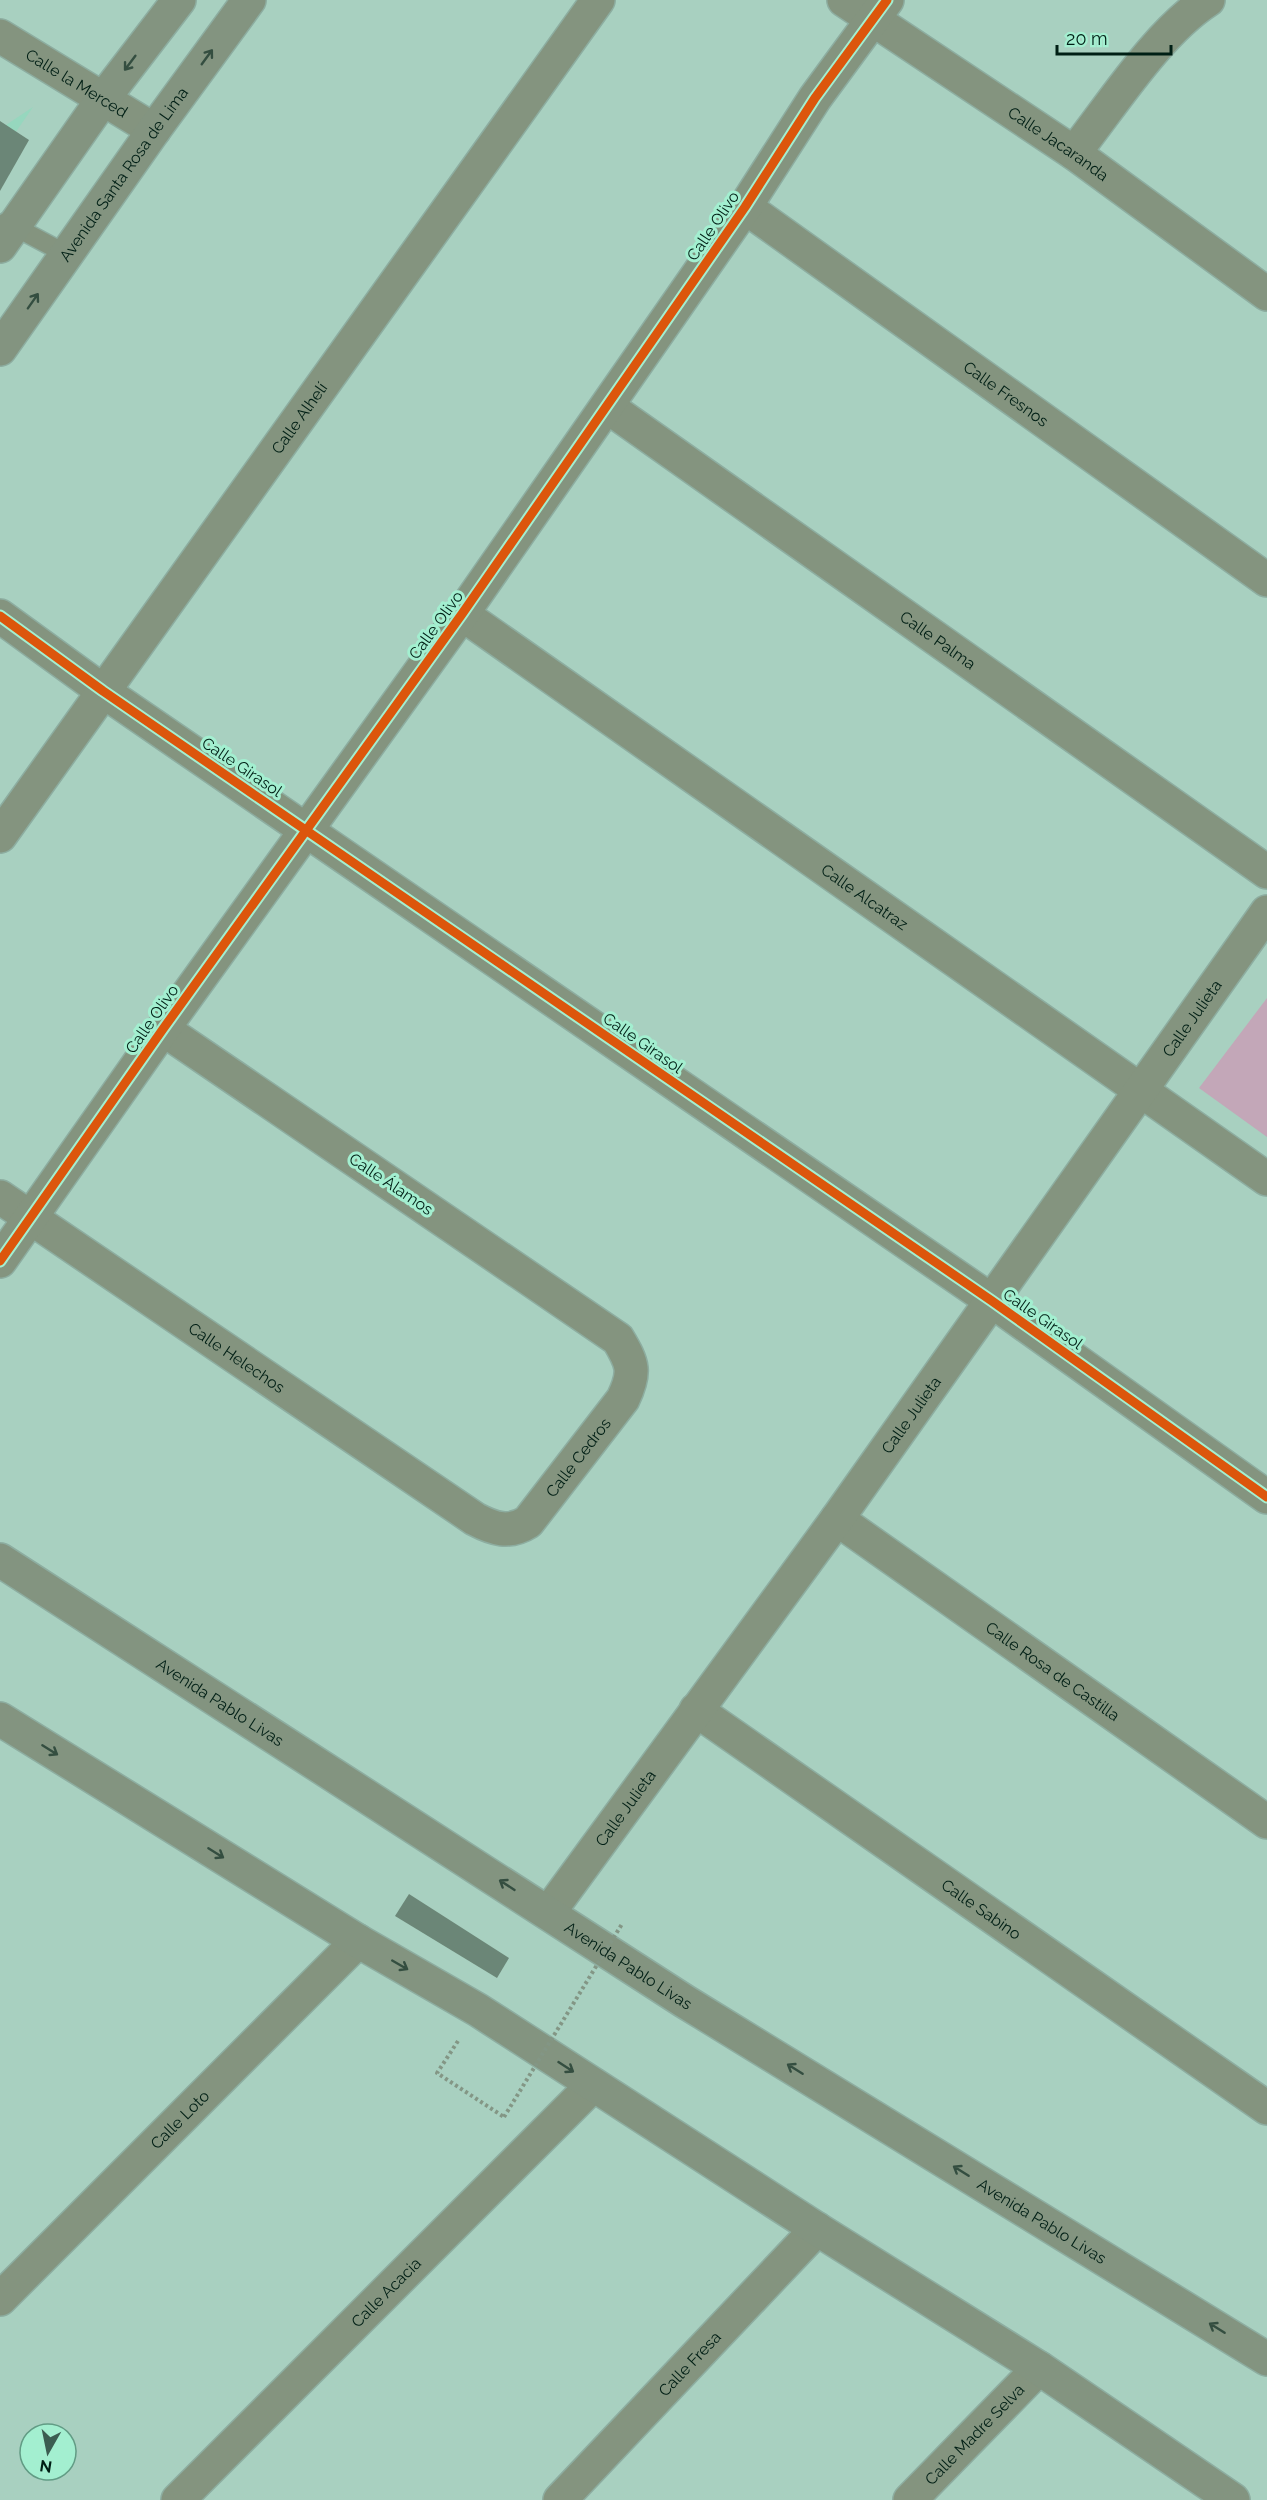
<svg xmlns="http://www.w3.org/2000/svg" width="1267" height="2500" font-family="Raleway,sans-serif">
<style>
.built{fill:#96d7be}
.green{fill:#c3a7b8}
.building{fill:#6b8677}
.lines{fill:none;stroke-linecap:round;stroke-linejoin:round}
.lane-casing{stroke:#8dada0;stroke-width:21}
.street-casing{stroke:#8dada0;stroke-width:36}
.secondary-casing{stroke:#8dada0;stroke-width:36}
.path{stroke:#839685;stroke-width:4;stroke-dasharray:3 3;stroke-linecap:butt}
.lane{stroke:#84947f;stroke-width:18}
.street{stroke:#84947f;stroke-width:33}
.secondary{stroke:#839480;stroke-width:33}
.path-bridge{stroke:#839685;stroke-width:4;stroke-dasharray:3 3;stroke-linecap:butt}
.cycleway-casing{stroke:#a3efd0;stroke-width:13}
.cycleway{stroke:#dc560c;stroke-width:9}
.oneway{stroke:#344e40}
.labels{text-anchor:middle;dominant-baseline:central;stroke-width:6;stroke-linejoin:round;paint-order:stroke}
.street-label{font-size:16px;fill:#001f15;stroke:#a3efd0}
</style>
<rect width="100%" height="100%" fill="#a8d0c0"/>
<polygon class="built" points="33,107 0,155 0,129"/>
<polygon class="green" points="1267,998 1267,1137 1199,1088"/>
<g class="building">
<polygon points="0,121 29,140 0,191"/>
<polygon points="409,1894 509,1958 497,1978 395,1916"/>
</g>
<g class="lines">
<g class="lane-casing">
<polyline id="lane" points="6,222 66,254"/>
</g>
<g class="street-casing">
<g id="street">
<path id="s1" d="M844 0 1074 153 1267 294"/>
<path id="s2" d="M0 36 154 130"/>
<path d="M1074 153C1112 105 1157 33 1208 0"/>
<path id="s3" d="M745 207 1267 580"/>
<path id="s4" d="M608 407 1267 872"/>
<path id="s5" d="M462 614 1267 1179"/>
<polyline points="0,616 103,691 992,1301 1267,1497"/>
<path id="s6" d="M0 836 598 0"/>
<path id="s7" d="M0 1197 475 1519C494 1529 509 1534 528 1522L623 1399C636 1372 633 1364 618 1339L163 1029"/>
<polyline points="0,1261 163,1029 462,614 745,207 815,98 887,0"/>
<path id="s8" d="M837 1519 1267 1822"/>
<path id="s9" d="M696 1710 1267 2108"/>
<path id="s10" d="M549 1912 837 1519 1267 912"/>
<path id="s11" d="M0 2299 358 1941"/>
<path id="s12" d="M178 2500 593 2085"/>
<path id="s13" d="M560 2500 817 2229"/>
<path id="s14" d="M910 2500 1039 2368"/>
</g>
</g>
<g class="secondary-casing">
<g id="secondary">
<polyline points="0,246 103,99 179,0"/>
<path id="s15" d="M0 349 154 130 249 0"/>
<path id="s16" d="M0 1560 684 2001 1267 2359"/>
<polyline points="0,1719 358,1941 478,2010 817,2229 1039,2368 1233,2500"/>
</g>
</g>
<polyline class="path" points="458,2041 437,2073 504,2117"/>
<use href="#lane" class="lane"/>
<use href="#street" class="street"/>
<use href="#secondary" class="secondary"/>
<polyline class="path-bridge" points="504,2117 622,1924"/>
<g class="cycleway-casing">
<g id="cycleway">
<polyline points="0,616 103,691 992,1301 1267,1497"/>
<polyline points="0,1261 163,1029 462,614 745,207 815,98 887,0"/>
</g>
</g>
<use href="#cycleway" class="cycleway"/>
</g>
<defs><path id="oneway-shaft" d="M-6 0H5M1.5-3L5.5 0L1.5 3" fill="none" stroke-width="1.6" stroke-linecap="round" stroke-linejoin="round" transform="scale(1.5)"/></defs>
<g class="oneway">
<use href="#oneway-shaft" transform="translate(207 57) rotate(-54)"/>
<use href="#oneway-shaft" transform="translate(130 63) rotate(127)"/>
<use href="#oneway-shaft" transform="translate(33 301) rotate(-55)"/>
<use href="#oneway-shaft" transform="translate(50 1750) rotate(32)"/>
<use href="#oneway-shaft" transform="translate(216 1853) rotate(32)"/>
<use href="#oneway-shaft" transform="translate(507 1885) rotate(-147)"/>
<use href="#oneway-shaft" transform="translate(400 1965) rotate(30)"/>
<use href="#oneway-shaft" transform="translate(566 2067) rotate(33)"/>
<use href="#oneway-shaft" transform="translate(795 2069) rotate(-148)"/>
<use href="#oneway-shaft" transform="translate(961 2171) rotate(-148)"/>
<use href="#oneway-shaft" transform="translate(1217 2328) rotate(-148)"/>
</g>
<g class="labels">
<g class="street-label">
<text stroke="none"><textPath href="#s2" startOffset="90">Calle la Merced</textPath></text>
<text stroke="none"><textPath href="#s1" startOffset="258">Calle Jacaranda</textPath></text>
<text stroke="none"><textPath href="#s15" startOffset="214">Avenida Santa Rosa de Lima</textPath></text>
<text transform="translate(713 226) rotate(-56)">Calle Olivo</text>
<text stroke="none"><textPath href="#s3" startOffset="321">Calle Fresnos</textPath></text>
<text stroke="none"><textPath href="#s6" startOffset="514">Calle Alhelí</textPath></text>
<text transform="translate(436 625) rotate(-54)">Calle Olivo</text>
<text stroke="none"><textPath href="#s4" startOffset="404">Calle Palma</textPath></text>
<text transform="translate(242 767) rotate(34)">Calle Girasol</text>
<text stroke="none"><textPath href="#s5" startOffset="492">Calle Alcatraz</textPath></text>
<text stroke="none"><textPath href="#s10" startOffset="1101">Calle Julieta</textPath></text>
<text transform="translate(152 1019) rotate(-55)">Calle Olivo</text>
<text transform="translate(643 1043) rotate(35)">Calle Girasol</text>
<text transform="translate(391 1184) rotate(34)">Calle Álamos</text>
<text transform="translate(1043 1319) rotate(35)">Calle Girasol</text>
<text stroke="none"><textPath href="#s7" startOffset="286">Calle Helechos</textPath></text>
<text stroke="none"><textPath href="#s10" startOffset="615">Calle Julieta</textPath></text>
<text stroke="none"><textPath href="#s7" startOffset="712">Calle Cedros</textPath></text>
<text stroke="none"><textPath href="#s8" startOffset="264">Calle Rosa de Castilla</textPath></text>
<text stroke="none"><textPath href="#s16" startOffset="262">Avenida Pablo Livas</textPath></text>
<text stroke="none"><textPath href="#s10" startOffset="129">Calle Julieta</textPath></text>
<text stroke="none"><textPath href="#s9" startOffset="348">Calle Sabino</textPath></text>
<text stroke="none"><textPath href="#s16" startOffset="748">Avenida Pablo Livas</textPath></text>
<text stroke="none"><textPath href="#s11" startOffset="254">Calle Loto</textPath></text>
<text stroke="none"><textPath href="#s16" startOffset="1234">Avenida Pablo Livas</textPath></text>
<text stroke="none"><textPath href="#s12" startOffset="294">Calle Acacia</textPath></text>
<text stroke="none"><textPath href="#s13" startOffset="188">Calle Fresa</textPath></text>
<text stroke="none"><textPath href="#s14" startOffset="92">Calle Madre Selva</textPath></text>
</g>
</g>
<g transform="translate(48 2452) rotate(189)"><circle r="28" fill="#a3efd0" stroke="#629c85" stroke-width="1.5"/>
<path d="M0-4.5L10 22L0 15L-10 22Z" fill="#3b5d51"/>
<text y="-9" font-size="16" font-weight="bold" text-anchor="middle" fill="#001f15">N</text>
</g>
<path d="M1057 45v9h114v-9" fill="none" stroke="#001f15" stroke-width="3"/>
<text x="1066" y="45" font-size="18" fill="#001f15" stroke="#a3efd0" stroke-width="4.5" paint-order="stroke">20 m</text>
</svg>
